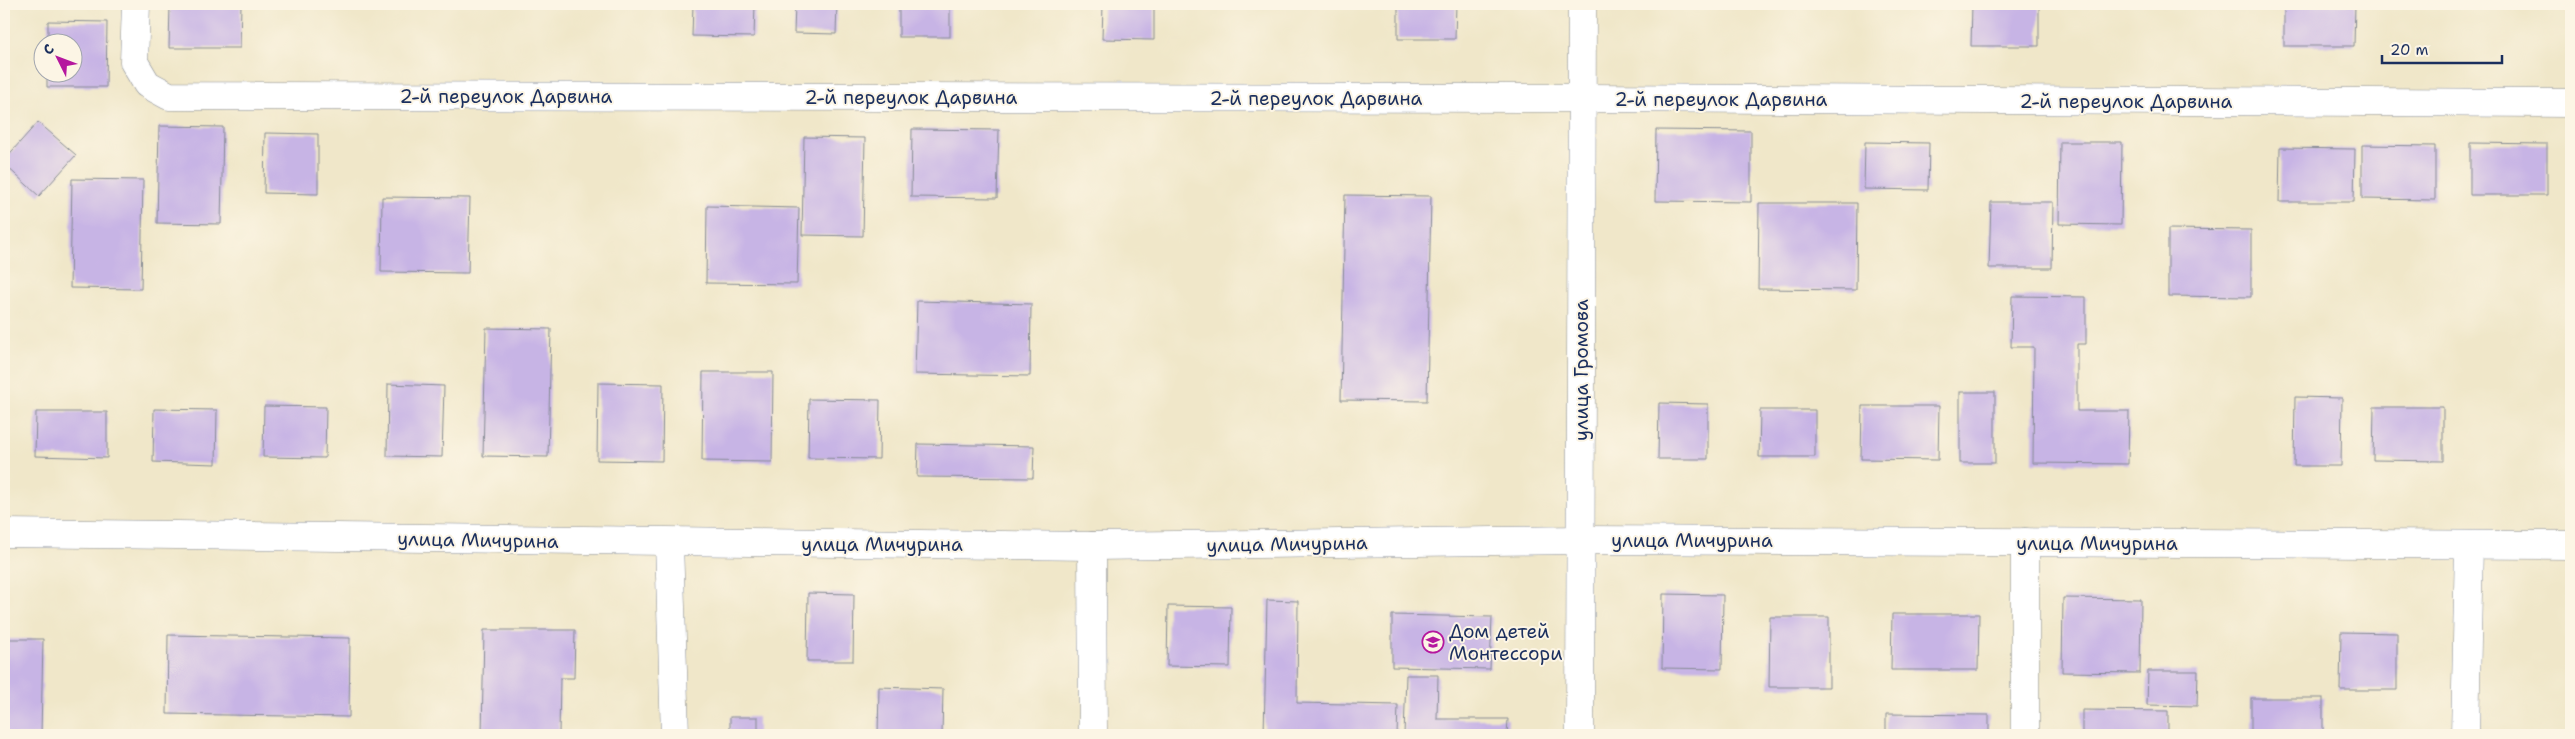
<svg xmlns="http://www.w3.org/2000/svg" width="2575" height="739" font-family="'Shantell Sans',sans-serif">
<style>
.building{fill:#c7b4e5}
.lines{fill:none;stroke-linecap:round;stroke-linejoin:round}
.street-casing{stroke:#868b94;stroke-width:29}
.secondary-casing{stroke:#868b94;stroke-width:29}
.street{stroke:#fff;stroke-width:28}
.secondary{stroke:#fff;stroke-width:28}
.labels{text-anchor:middle;dominant-baseline:central;stroke-width:4;stroke-linejoin:round;paint-order:stroke}
.street-label{font-size:19px;fill:#1b2f5e;stroke:#fcf5e5}
.poi-label{font-size:19px;fill:#1b2f5e;stroke:#fcf5e5;text-anchor:start}
</style>
<rect width="100%" height="100%" fill="#fcf5e5"/>
<filter id="ink" filterUnits="userSpaceOnUse"><feTurbulence type="fractalNoise" baseFrequency=".02" numOctaves="2"/><feDisplacementMap in="SourceGraphic" scale="10" xChannelSelector="R" yChannelSelector="G"/><feConvolveMatrix kernelMatrix="1 2 1 2 8 2 1 2 1" color-interpolation-filters="sRGB"/></filter>
<filter id="wash" filterUnits="userSpaceOnUse"><feTurbulence type="fractalNoise" baseFrequency=".0096" numOctaves="4" result="noise"/><feDisplacementMap in="SourceGraphic" scale="20" xChannelSelector="R" yChannelSelector="G"/><feGaussianBlur stdDeviation="1.12" result="paint"/><feColorMatrix in="noise" values="0 0 0 0 0 0 0 0 0 0 0 0 0 0 0 0 0 1.4 0 .05"/><feComposite in="paint" operator="in"/></filter>
<g filter="url(#wash)">
<rect width="100%" height="100%" fill="#f0e7c9"/>
<g id="blocks">
<g class="building">
<polygon points="170,4 241,4 240,48 169,48"/>
<polygon points="693,4 755,4 754,37 692,36"/>
<polygon points="795,4 837,4 836,34 794,33"/>
<rect x="899" y="4" width="51" height="33"/>
<polygon points="1103,4 1154,4 1154,40 1102,39"/>
<polygon points="1398,4 1456,4 1455,39 1398,39"/>
<polygon points="1972,4 2039,4 2039,46 1971,46"/>
<polygon points="2284,4 2355,4 2354,46 2284,46"/>
<polygon points="48,21 107,22 106,87 47,87 47,72 72,72 72,42 48,42"/>
<polygon points="38,122 76,155 39,196 4,164 4,160"/>
<polygon points="159,126 223,127 221,224 157,223"/>
<polygon points="912,129 999,130 997,198 911,197"/>
<polygon points="1656,130 1751,131 1751,202 1655,201"/>
<polygon points="265,133 318,134 318,194 264,193"/>
<polygon points="804,137 865,138 863,236 802,235"/>
<polygon points="1865,142 1929,143 1928,190 1864,189"/>
<polygon points="2060,142 2122,142 2121,225 2059,224"/>
<polygon points="2470,143 2547,144 2547,195 2470,195"/>
<polygon points="2362,145 2435,146 2435,200 2362,199"/>
<polygon points="2280,148 2355,149 2354,202 2279,202"/>
<polygon points="72,179 143,180 141,289 70,288"/>
<polygon points="1345,195 1431,196 1427,401 1341,400"/>
<polygon points="382,197 470,198 468,273 381,272"/>
<polygon points="1991,202 2053,202 2052,268 1989,268"/>
<polygon points="1759,203 1857,203 1856,290 1758,289"/>
<polygon points="707,206 799,208 797,284 706,283"/>
<polygon points="2168,229 2251,230 2251,297 2168,296"/>
<polygon points="2012,296 2086,297 2086,344 2077,344 2077,411 2129,411 2128,464 2033,463 2034,347 2011,347"/>
<polygon points="917,301 1031,304 1030,376 915,374"/>
<polygon points="486,328 551,329 548,457 483,456"/>
<polygon points="703,372 773,372 772,462 702,461"/>
<polygon points="598,383 663,384 662,461 597,460"/>
<polygon points="388,384 444,386 442,457 387,456"/>
<rect x="1960" y="392" width="35" height="71"/>
<polygon points="2295,397 2342,398 2341,466 2294,466"/>
<polygon points="809,399 880,400 879,459 808,458"/>
<polygon points="1659,403 1708,404 1708,459 1658,459"/>
<polygon points="264,406 326,407 325,458 263,457"/>
<polygon points="1862,406 1939,406 1938,460 1861,459"/>
<polygon points="2374,407 2443,407 2443,461 2373,460"/>
<polygon points="154,409 217,410 216,464 153,462"/>
<polygon points="1760,410 1815,410 1815,457 1759,457"/>
<polygon points="36,412 107,412 107,458 35,456"/>
<polygon points="918,444 1034,446 1033,478 917,477"/>
<polygon points="808,593 854,594 853,661 807,661"/>
<polygon points="1663,594 1723,595 1722,669 1662,668"/>
<polygon points="2063,598 2141,599 2140,673 2062,672"/>
<polygon points="1267,600 1298,601 1297,703 1398,705 1397,735 1264,735"/>
<polygon points="1168,606 1231,607 1230,667 1167,666"/>
<polygon points="1892,614 1979,614 1978,670 1891,670"/>
<polygon points="1392,615 1492,617 1490,669 1392,667"/>
<polygon points="1770,617 1829,617 1829,687 1769,687"/>
<polygon points="484,630 575,630 574,678 560,678 559,735 482,735"/>
<polygon points="2341,632 2397,633 2397,690 2340,690"/>
<polygon points="168,635 350,638 349,717 167,714"/>
<polygon points="4,639 43,639 41,735 4,735"/>
<polygon points="2148,671 2198,671 2197,706 2147,705"/>
<polygon points="1406,675 1438,675 1437,719 1508,719 1507,735 1404,735"/>
<polygon points="879,687 943,689 942,735 878,735"/>
<rect x="2251" y="698" width="72" height="37"/>
<polygon points="2082,710 2168,711 2168,735 2082,735"/>
<polygon points="1886,714 1989,715 1989,735 1886,735"/>
<rect x="730" y="717" width="28" height="18"/>
</g>
</g>
</g>
<g filter="url(#ink)">
<use href="#blocks" fill-opacity="0" stroke="#868b94" stroke-width="1"/>
<g class="lines">
<g class="street-casing">
<g id="street">
<polyline points="136,4 134,62 147,84 169,96 1581,98 2571,103"/>
<polyline points="2025,542 2025,735"/>
<polyline points="669,543 675,735"/>
<polyline points="1092,546 1093,735"/>
<polyline points="1580,735 1582,4"/>
<polyline points="2465,735 2469,545"/>
</g>
</g>
<g class="secondary-casing">
<polyline id="secondary" points="4,533 1092,546 1582,540 2571,545"/>
</g>
<use href="#street" class="street"/>
<use href="#secondary" class="secondary"/>
</g>
</g>
<defs>
<g id="school-ring" transform="scale(1.125)"><circle r="9.5" fill="#fcf5e5" stroke="#b5179e" stroke-width="1.5"/><path d="M0-5L7-2L0 1L-7-2ZM-4 1L0 2.5L4 1V4Q0 6-4 4Z" fill="#b5179e"/></g>
</defs>
<g fill-rule="evenodd">
<use href="#school-ring" x="1433" y="642"/>
</g>
<g class="labels">
<g class="street-label">
<text x="506" y="96">2-й переулок Дарвина</text>
<text x="911" y="97">2-й переулок Дарвина</text>
<text x="1316" y="98">2-й переулок Дарвина</text>
<text x="1721" y="99">2-й переулок Дарвина</text>
<text x="2126" y="101">2-й переулок Дарвина</text>
<text transform="translate(1581 370) rotate(-90)">улица Громова</text>
<text transform="translate(478 540) rotate(1)">улица Мичурина</text>
<text x="1692" y="540">улица Мичурина</text>
<text x="2097" y="543">улица Мичурина</text>
<text x="882" y="544">улица Мичурина</text>
<text transform="translate(1287 544) rotate(-1)">улица Мичурина</text>
</g>
<g class="poi-label">
<text x="1449" y="631">Дом детей<tspan x="1449" dy="22">Монтессори</tspan></text>
</g>
</g>
<rect width="2575" height="739" fill="none" stroke="#fcf5e5" stroke-width="20"/>
<g transform="translate(58 58) rotate(312)"><circle r="24" fill="#fcf5e5" stroke="#a2a6af"/>
<path d="M0-4L9 19L0 12L-9 19Z" fill="#b5179e"/>
<text y="-8" font-size="14" font-weight="bold" text-anchor="middle" fill="#1b2f5e">С</text>
</g>
<path d="M2382 55v8h120v-8" fill="none" stroke="#1b2f5e" stroke-width="2.5"/>
<text x="2390" y="55" font-size="15" fill="#1b2f5e" stroke="#fcf5e5" stroke-width="4" paint-order="stroke">20 m</text>
</svg>
